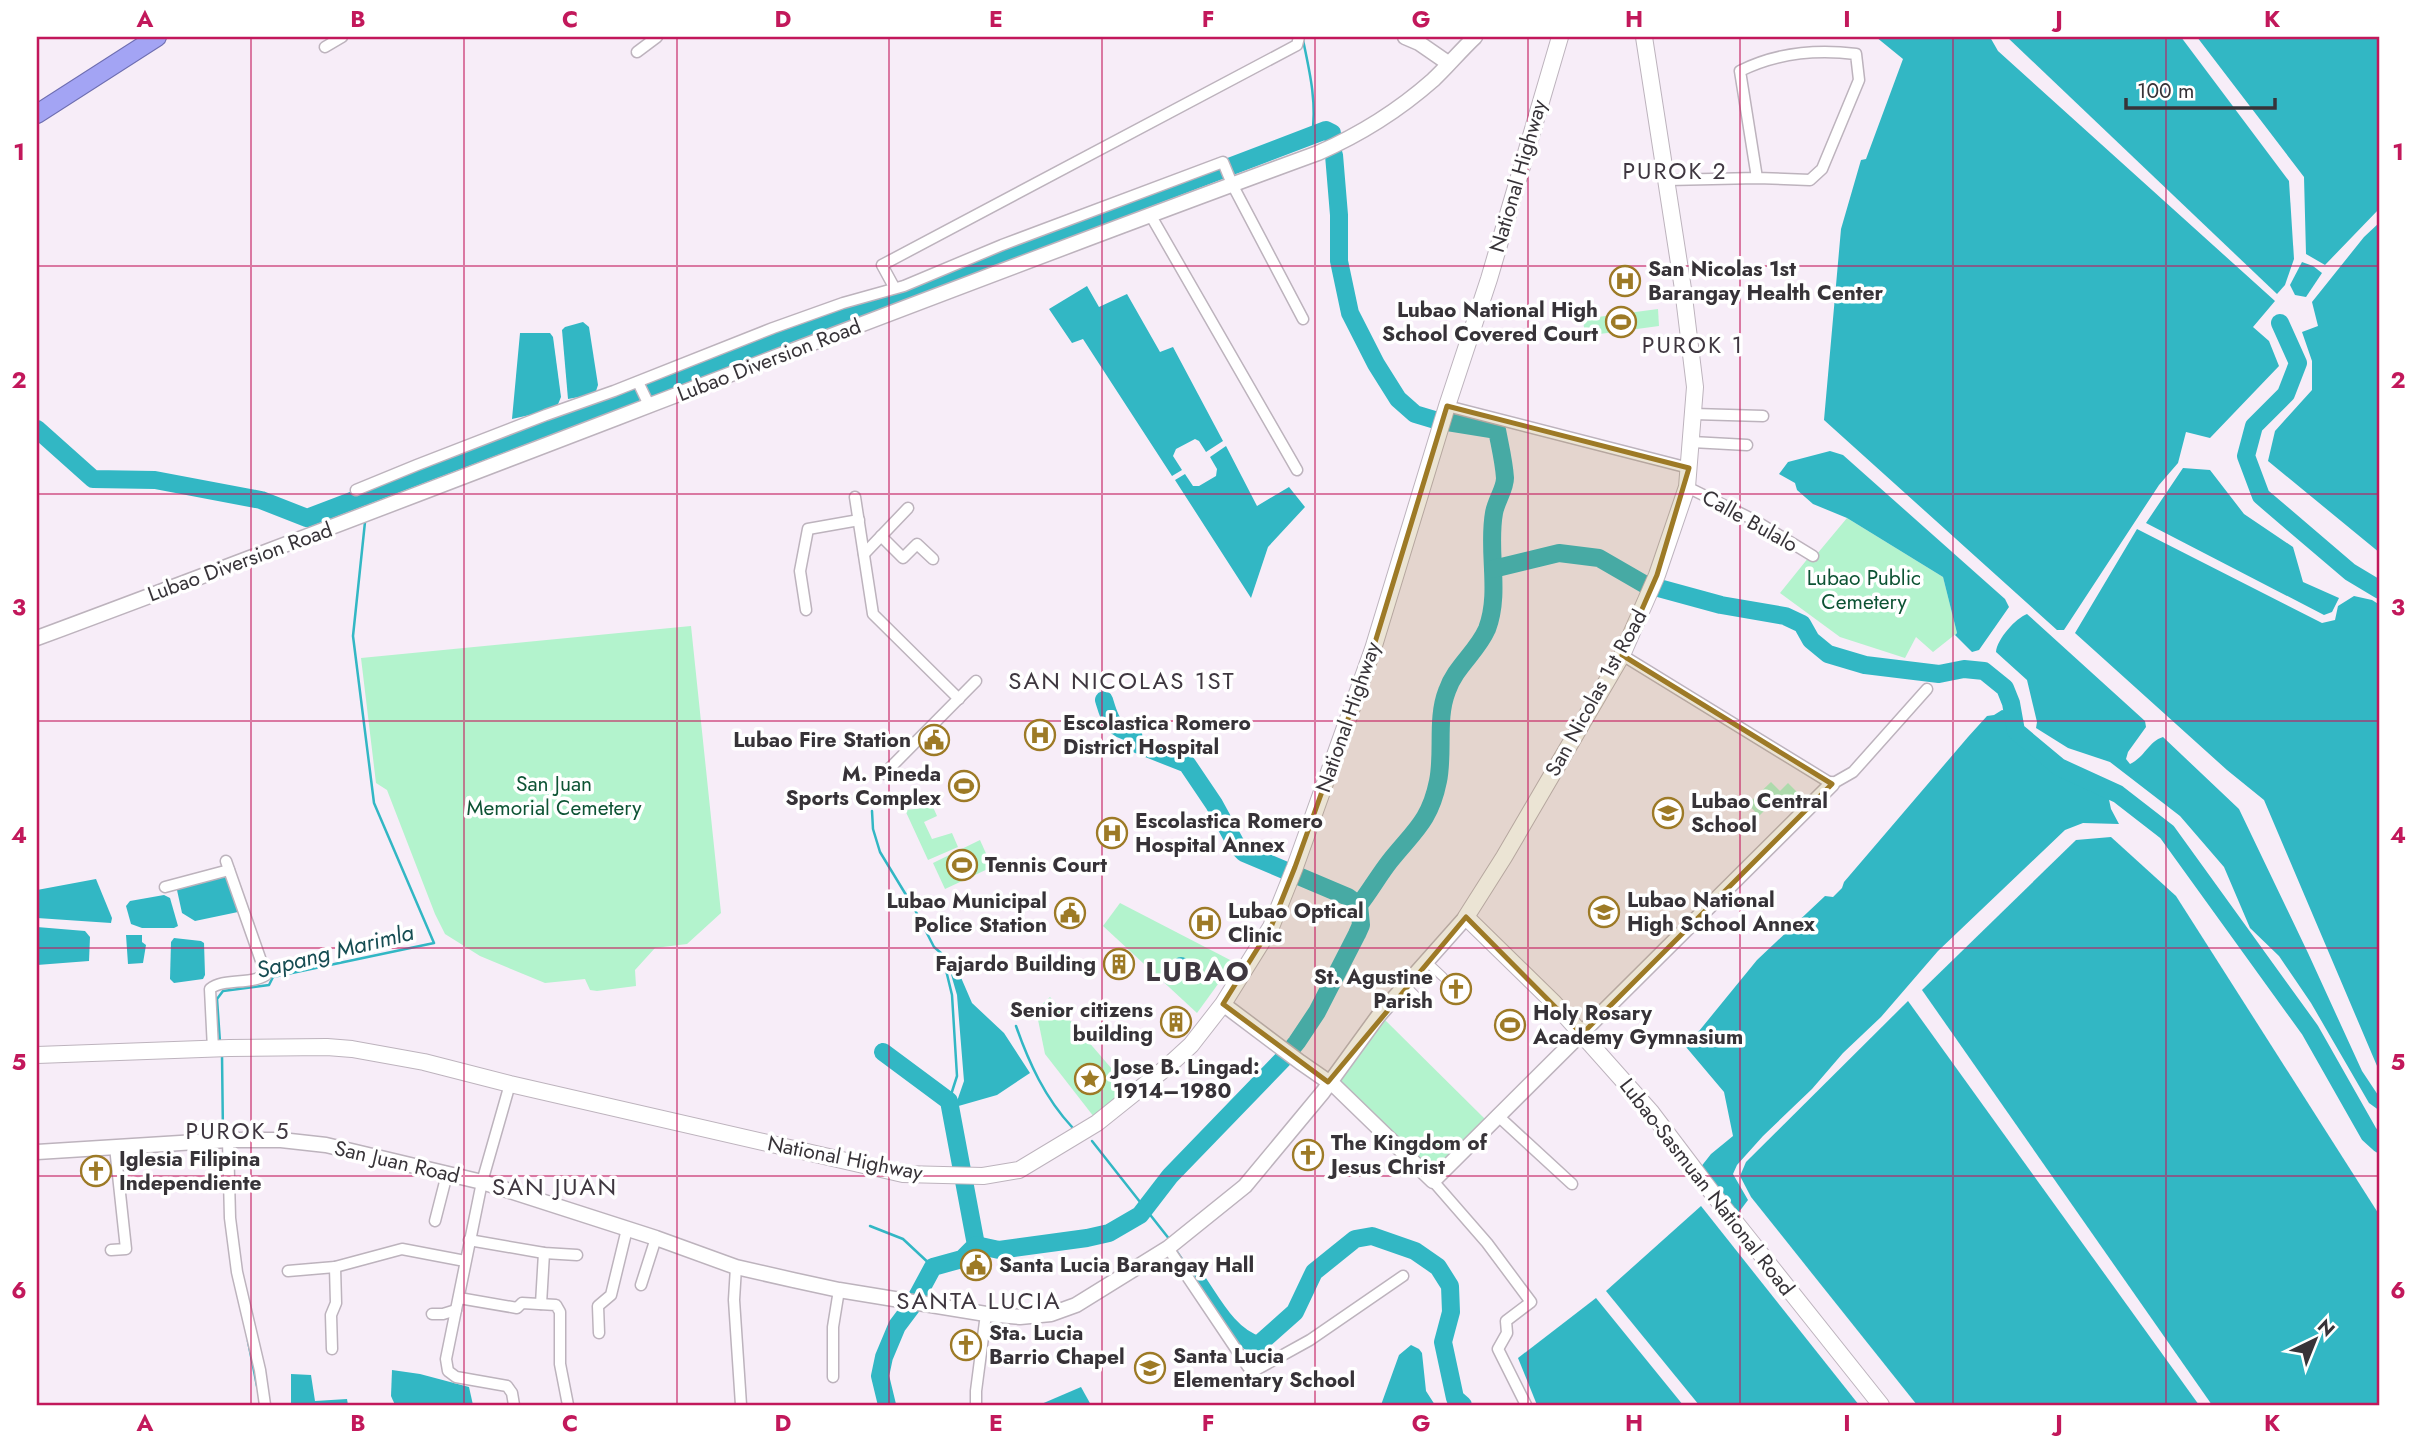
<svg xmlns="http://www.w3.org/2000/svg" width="2417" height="1442" font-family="Jost,sans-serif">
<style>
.green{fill:#b3f3cd}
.water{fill:#32b7c4}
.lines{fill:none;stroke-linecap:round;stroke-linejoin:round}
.stream{stroke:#32b7c4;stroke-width:2.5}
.river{stroke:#32b7c4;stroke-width:18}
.pedestrian-casing{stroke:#bdb3bd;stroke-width:10}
.minor-casing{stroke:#bdb3bd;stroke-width:13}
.tertiary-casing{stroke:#bdb3bd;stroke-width:17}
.secondary-casing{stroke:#bdb3bd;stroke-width:18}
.trunk-casing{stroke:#6e6eb1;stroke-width:20}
.pedestrian{stroke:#fff;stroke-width:8}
.minor{stroke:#fff;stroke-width:10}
.tertiary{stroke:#fff;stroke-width:14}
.secondary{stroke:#fff;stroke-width:16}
.trunk{stroke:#a3a4f4;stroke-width:18}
.marked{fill:#9d7a26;fill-opacity:0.2;stroke:#9d7a26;stroke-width:5;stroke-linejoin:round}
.grid{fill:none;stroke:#c2185b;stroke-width:2;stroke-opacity:0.55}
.labels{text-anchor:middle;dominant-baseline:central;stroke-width:7;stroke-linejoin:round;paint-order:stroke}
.street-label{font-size:21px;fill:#373338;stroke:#fff}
.poi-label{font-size:21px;font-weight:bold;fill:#373338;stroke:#fff;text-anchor:start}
.park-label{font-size:21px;fill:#0d5334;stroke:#fff}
.neighbourhood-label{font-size:23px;letter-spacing:2px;fill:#3f3740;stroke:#fff}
.water-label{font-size:23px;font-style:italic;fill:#154c52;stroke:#fff}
.quarter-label{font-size:24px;letter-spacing:2px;fill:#3f3740;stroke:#fff}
.district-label{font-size:28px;font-weight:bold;letter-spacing:2px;fill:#3f3740;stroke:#fff}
.neatline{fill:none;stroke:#c2185b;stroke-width:2.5}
.grid-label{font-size:23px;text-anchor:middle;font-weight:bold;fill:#c2185b}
</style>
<rect width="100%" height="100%" fill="#f7edf8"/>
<g class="green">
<polygon points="1658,309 1659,326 1585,336 1583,319"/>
<polygon points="1847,518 1943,577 1957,633 1933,652 1916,637 1905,658 1840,637 1780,593 1809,557 1817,554"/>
<polygon points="691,626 721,913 687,944 655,948 635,970 636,986 597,991 590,990 585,979 545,983 480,956 445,934 435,914 387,790 376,783 361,658"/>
<polygon points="1771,782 1780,791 1788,783 1799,794 1788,804 1779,796 1759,816 1748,804"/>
<polygon points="933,807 937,816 924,822 932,839 952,833 958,847 928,860 905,810"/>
<polygon points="980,840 992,867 945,889 933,863"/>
<polygon points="1120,903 1234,962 1197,1013 1103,926"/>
<polygon points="1050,997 1130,1090 1094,1117 1045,1054 1036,1010"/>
<polygon points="1383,1018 1486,1120 1432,1172 1346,1089 1341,1080 1342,1071"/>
</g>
<g class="water">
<polygon points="1876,37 1990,37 1998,51 2275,301 2253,327 2269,341 2279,366 2210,438 2186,432 2178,463 2159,485 2064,630 2057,630 1824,420 1841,229 1861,160 1866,159 1903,59"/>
<polygon points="2007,37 2181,37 2289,181 2294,259 2285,285 2277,294"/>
<polygon points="2197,37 2380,37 2380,208 2325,265 2306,254 2304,177"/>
<polygon points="2380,222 2380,553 2268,461 2275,431 2312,390 2312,361 2302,332 2318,326 2312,302 2364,237"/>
<polygon points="2302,262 2313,266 2322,273 2306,297 2295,295 2290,285"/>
<polygon points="1087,286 1099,307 1127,294 1160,352 1173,347 1223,441 1206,452 1199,441 1195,439 1176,449 1173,456 1182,470 1172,476 1083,339 1072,343 1049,309"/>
<polygon points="583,322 589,327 598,385 595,394 568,399 562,330 565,327"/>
<polygon points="520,333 550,333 553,337 561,397 556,409 512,419"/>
<polygon points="1226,446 1257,506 1289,487 1305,507 1268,547 1251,598 1175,480 1185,474 1193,486 1199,486 1216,476 1217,469 1210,457"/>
<polygon points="1830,451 1843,455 2005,599 2009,607 1979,650 1972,652 1955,635 1957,633 1943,577 1847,518 1813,504 1797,490 1795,483 1779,474 1788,462"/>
<polygon points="2183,468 2210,470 2244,514 2293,547 2303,582 2339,598 2332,612 2324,615 2146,523"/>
<polygon points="2137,529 2322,623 2335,620 2338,606 2354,596 2372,600 2380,605 2380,1073 2264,800 2227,770 2075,633"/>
<path d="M2027 614 2145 721 2146 727 2128 752 2126 759 2130 764C2144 758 2149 741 2163 737L2239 809 2308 953 2362 1071 2380 1098V1111L2369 1103 2311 1003 2279 956 2250 928 2224 867 2180 816 2110 762 2068 748 2036 728 2037 722 2027 680 1996 652C1997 639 2016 618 2027 614Z"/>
<polygon points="2002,710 2007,711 2012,733 2058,773 2108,795 2111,809 2119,824 2083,823 2065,830 1938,951 1881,1017 1843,1053 1812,1089 1763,1136 1737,1165 1733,1174 1748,1200 1736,1216 1700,1168 1711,1154 1733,1136 1724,1092 1686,1047 1757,960 1825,896 1833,897 1842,888 1844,882 1968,737 1987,716 1994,715"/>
<polygon points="2111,837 2176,896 2380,1216 2380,1405 2212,1405 1922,990 2076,840"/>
<polygon points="223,875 226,877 238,912 195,921 182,913 177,890 180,887"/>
<polygon points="96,879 112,918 111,923 37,918 37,890"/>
<polygon points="164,895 170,898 178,926 174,928 142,928 131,924 126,906 130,901"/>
<polygon points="37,927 85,931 90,937 89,961 37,965"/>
<polygon points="126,935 142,935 142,942 146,945 143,963 128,964"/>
<polygon points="174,938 201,941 204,943 205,975 203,979 174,983 170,979 171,942"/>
<circle cx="1181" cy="965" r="8"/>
<polygon points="953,959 972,1003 1004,1033 1030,1073 997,1095 955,1107 964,1081 957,995 948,964"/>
<polygon points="1908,1001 2199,1405 1917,1405 1751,1197 1740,1176 1746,1162"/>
<polygon points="1701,1206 1859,1405 1699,1405 1606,1291"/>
<polygon points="1596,1298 1683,1405 1537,1405 1518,1358"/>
<polygon points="1411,1345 1419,1349 1422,1353 1426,1391 1435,1405 1381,1405 1399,1355"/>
<polygon points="392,1370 420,1374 469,1387 473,1405 395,1405 391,1396"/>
<polygon points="291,1374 311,1375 315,1401 347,1399 348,1405 278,1405 291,1404"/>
<polygon points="1081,1387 1091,1405 1039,1405"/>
</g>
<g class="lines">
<g class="stream">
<path d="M1303 40C1310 73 1317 103 1312 136"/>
<polyline points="366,508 368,494"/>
<polyline points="872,811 873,829 880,852 914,908 934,947 941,953 945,966 952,995 957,1076 949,1101"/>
<path d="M1016 1026C1029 1063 1045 1098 1072 1127"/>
<polyline points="220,1042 217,999 223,991 269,985 273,977 434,943 374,803 353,636 365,522"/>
<polyline points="222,1055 223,1136"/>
<polyline points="1092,1141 1170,1240"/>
<polyline points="870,1226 903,1239 933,1267"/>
<polyline points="1175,1249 1195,1278"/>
<polyline points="248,1341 257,1386"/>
</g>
<g class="river">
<path d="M1334 155 1339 215V261L1350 313 1376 364 1398 399 1415 414 1435 420 1497 430C1500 446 1504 462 1505 478 1505 489 1496 501 1494 513 1487 551 1501 592 1487 629 1477 652 1455 667 1447 691 1436 719 1444 752 1438 781 1430 821 1414 831 1390 861 1379 875 1370 891 1359 905"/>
<polyline points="2280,323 2298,363 2286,394 2254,426 2246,456 2261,496 2350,572 2380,590"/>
<polyline points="37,429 93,479 155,480 261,500 307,518 1326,130 1332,133 1332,136"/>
<polyline points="1493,569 1559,553 1599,558 1644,584 1721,605 1785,616 1802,624 1811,640 1828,654 1865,665 1939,674 1964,669 1984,671 2005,688 2011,703 2016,731 2059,767 2118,794 2167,832 2310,1030 2369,1134 2380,1144"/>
<polyline points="883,1052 949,1101 976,1245 962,1259 933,1267 912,1306 897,1326 884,1357 880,1376 887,1405"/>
<path d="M976 1245 999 1250 1087 1238 1109 1233 1140 1215 1170 1176 1285 1057 1297 1042 1317 1012 1357 934 1361 925 1359 905 1348 897 1244 853 1237 846 1214 804 1187 764 1134 743 1133 733C1112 729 1110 720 1104 700"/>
<path d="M1195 1278C1212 1302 1228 1336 1258 1345L1295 1312 1314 1272 1355 1239 1372 1236 1415 1251 1438 1267 1450 1286 1451 1312 1443 1342 1455 1398 1463 1405"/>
</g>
<g class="pedestrian-casing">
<g id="pedestrian">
<polyline points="1427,962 1443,977"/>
<polyline points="1406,986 1420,1000"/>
</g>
</g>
<g class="minor-casing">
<g id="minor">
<polyline points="325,47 342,37"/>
<polyline points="637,52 657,37"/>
<path d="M1667 180 1757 178 1810 180 1822 169 1859 80 1856 54C1816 49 1776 53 1740 71L1757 178"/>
<polyline points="1151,216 1297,470"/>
<polyline points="894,287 882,265 1297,45 1299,37"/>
<polyline points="638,382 649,405"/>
<polyline points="1447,406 1689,468"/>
<polyline points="1694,414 1763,416"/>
<polyline points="1692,442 1747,445"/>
<polyline points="1687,487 1754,520 1813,556"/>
<polyline points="356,490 417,465 546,415 614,391 773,328 843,303 904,286 1002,245 1223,162 1232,184 1303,319"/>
<polyline points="855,497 873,614 959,699"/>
<polyline points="881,536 903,558 917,544 933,559"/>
<polyline points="864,554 908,508"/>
<polyline points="806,610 800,571 808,529 859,520"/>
<polyline points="1622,655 1832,784 1853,772 1927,689"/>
<polyline points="884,774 976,681"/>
<polyline points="165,887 229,870"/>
<path d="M213 1049 210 989C223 978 250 985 266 975L226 861"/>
<polyline points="510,1084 482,1182 446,1359 448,1371 456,1377 507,1386 512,1393 514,1405"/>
<polyline points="1497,1115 1572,1184"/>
<polyline points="228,1140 230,1218 237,1272 260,1370 265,1405"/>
<polyline points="1433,1181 1487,1243 1531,1302 1506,1321 1507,1333 1498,1349 1526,1405"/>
<polyline points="435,1221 447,1174"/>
<polyline points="469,1240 544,1253 577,1255"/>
<polyline points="1168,1248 1248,1367 1254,1371 1310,1340 1403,1276"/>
<polyline points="111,1250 126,1249 115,1147"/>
<polyline points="736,1267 734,1300 741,1405"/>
<polyline points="288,1271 335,1267 402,1249 465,1261"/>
<polyline points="641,1285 656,1238"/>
<polyline points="459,1298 517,1308 522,1303 556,1305 560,1312 560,1364 568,1405"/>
<polyline points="541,1304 544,1253"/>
<polyline points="432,1314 443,1314 456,1310"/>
<polyline points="599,1333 598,1306 611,1295 627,1229"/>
<polyline points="332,1349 331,1315 336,1303 335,1267"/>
<polyline points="833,1377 833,1327 839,1290"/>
<polyline points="976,1405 976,1391 986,1314"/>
</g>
</g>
<g class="tertiary-casing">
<g id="tertiary">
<polyline points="1405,37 1419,43 1448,63"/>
<path d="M37 638C465 479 889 310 1318 153 1359 135 1399 110 1433 80 1447 67 1460 51 1475 37"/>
<polyline points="1223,1004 1300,1062 1336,1087 1433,1181 1832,784"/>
<polyline points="37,1152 228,1140 281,1140 326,1145 482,1182 656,1238 736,1267 793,1280 839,1290 986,1314 1020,1317 1051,1314 1076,1305 1168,1248 1245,1186 1323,1092 1379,1015 1466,917"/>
</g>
</g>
<g class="secondary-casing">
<g id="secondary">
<polyline points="1644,37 1683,289 1695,387 1687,487 1657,575 1622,655 1504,857 1466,917 1554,1003 1651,1112 1713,1194 1881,1405"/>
<polyline points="37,1055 229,1048 327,1047 352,1049 424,1062 510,1084 903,1174 983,1176 1019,1170 1097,1123 1167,1067 1191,1045 1223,1004 1271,927 1295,867 1373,649 1447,406 1489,279 1560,37"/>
</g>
</g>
<g class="trunk-casing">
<polyline id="trunk" points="37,114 157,37"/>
</g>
<use href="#pedestrian" class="pedestrian"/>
<use href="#minor" class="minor"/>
<use href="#tertiary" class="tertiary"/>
<use href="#secondary" class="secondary"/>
<use href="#trunk" class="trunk"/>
</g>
<path class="marked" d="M1447 406 1689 468 1657 575 1622 655 1832 784 1582 1034 1466 917 1328 1082 1223 1004 1271 927 1295 867 1373 649Z"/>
<path class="grid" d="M251 37V1405M464 37V1405M677 37V1405M889 37V1405M1102 37V1405M1315 37V1405M1528 37V1405M1740 37V1405M1953 37V1405M2166 37V1405M37 266H2380M37 494H2380M37 721H2380M37 948H2380M37 1176H2380"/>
<defs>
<g id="hospital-ring" transform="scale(1.575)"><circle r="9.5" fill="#fff" stroke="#9d7a26" stroke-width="1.5"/><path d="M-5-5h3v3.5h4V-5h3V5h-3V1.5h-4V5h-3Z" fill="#9d7a26"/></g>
<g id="stadium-ring" transform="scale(1.575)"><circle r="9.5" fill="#fff" stroke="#9d7a26" stroke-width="1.5"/><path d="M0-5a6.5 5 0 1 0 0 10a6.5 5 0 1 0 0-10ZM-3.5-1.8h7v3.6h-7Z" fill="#9d7a26"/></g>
<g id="civic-ring" transform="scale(1.575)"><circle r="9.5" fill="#fff" stroke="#9d7a26" stroke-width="1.5"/><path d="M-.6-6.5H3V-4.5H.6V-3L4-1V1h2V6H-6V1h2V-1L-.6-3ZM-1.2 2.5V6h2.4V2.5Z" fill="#9d7a26"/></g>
<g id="school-ring" transform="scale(1.575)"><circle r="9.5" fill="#fff" stroke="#9d7a26" stroke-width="1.5"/><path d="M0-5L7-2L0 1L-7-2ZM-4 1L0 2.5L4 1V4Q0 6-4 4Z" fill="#9d7a26"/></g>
<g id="building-ring" transform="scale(1.575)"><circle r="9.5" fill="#fff" stroke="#9d7a26" stroke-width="1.5"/><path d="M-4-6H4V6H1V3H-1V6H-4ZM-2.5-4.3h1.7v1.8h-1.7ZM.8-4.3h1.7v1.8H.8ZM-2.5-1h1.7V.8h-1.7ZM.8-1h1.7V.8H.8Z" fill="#9d7a26"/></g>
<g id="church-ring" transform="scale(1.575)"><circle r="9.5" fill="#fff" stroke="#9d7a26" stroke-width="1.5"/><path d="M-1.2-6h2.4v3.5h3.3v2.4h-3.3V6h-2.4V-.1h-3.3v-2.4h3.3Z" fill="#9d7a26"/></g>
<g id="sight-ring" transform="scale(1.575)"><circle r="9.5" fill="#fff" stroke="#9d7a26" stroke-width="1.5"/><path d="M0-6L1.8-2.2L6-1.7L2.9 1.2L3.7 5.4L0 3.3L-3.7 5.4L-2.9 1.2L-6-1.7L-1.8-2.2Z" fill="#9d7a26"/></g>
</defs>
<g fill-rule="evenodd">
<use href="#hospital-ring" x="1625" y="281"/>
<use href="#stadium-ring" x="1621" y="322"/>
<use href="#hospital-ring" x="1040" y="735"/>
<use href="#civic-ring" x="934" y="740"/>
<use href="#stadium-ring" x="964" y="786"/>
<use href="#school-ring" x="1668" y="813"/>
<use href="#hospital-ring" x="1112" y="833"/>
<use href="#stadium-ring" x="962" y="865"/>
<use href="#school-ring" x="1604" y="912"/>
<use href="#civic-ring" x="1070" y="913"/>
<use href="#hospital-ring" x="1205" y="923"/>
<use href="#building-ring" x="1119" y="964"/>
<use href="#church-ring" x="1456" y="989"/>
<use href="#building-ring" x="1176" y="1022"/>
<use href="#stadium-ring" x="1510" y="1025"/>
<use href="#sight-ring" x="1090" y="1079"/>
<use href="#church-ring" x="1308" y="1155"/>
<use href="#church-ring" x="96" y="1171"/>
<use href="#civic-ring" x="976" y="1265"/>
<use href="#church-ring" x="966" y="1345"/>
<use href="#school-ring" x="1150" y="1368"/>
</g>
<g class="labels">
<g class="street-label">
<text transform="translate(1518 176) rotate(-74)">National Highway</text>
<text transform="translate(769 360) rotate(-21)">Lubao Diversion Road</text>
<text transform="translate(1750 521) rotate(29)">Calle Bulalo</text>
<text transform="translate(240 562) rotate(-20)">Lubao Diversion Road</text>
<text transform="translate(1596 693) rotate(-61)">San Nicolas 1st Road</text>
<text transform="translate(1348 717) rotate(-71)">National Highway</text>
<text transform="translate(845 1158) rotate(11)">National Highway</text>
<text transform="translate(397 1162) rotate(13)">San Juan Road</text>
<text transform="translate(1707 1187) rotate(52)">Lubao-Sasmuan National Road</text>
</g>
<g class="poi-label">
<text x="1648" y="269">San Nicolas 1st<tspan x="1648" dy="24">Barangay Health Center</tspan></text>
<text x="1598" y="310" text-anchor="end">Lubao National High<tspan x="1598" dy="24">School Covered Court</tspan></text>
<text x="1063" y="723">Escolastica Romero<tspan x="1063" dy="24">District Hospital</tspan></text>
<text x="911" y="740" text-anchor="end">Lubao Fire Station</text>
<text x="941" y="774" text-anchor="end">M. Pineda<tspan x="941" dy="24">Sports Complex</tspan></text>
<text x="1691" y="801">Lubao Central<tspan x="1691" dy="24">School</tspan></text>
<text x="1135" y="821">Escolastica Romero<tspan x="1135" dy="24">Hospital Annex</tspan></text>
<text x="985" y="865">Tennis Court</text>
<text x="1627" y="900">Lubao National<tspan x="1627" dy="24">High School Annex</tspan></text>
<text x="1047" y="901" text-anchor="end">Lubao Municipal<tspan x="1047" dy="24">Police Station</tspan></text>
<text x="1228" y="911">Lubao Optical<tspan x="1228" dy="24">Clinic</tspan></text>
<text x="1096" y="964" text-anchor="end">Fajardo Building</text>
<text x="1433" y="977" text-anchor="end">St. Agustine<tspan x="1433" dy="24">Parish</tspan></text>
<text x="1153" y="1010" text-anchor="end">Senior citizens<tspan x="1153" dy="24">building</tspan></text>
<text x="1533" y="1013">Holy Rosary<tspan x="1533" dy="24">Academy Gymnasium</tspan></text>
<text x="1113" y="1067">Jose B. Lingad:<tspan x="1113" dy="24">1914–1980</tspan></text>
<text x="1331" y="1143">The Kingdom of<tspan x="1331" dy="24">Jesus Christ</tspan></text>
<text x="119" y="1159">Iglesia Filipina<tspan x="119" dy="24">Independiente</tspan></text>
<text x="999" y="1265">Santa Lucia Barangay Hall</text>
<text x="989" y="1333">Sta. Lucia<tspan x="989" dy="24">Barrio Chapel</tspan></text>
<text x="1173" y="1356">Santa Lucia<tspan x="1173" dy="24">Elementary School</tspan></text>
</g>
<g class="park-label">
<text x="1864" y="578">Lubao Public<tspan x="1864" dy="24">Cemetery</tspan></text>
<text x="554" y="784">San Juan<tspan x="554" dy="24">Memorial Cemetery</tspan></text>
</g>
<g class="neighbourhood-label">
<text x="1675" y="171">PUROK 2</text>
<text x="1693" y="345">PUROK 1</text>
<text x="238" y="1131">PUROK 5</text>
</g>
<g class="water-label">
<text transform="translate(335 951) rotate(-14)">Sapang Marimla</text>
</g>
<g class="quarter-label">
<text x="1122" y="680">SAN NICOLAS 1ST</text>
<text x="555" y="1186">SAN JUAN</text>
<text x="979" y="1300">SANTA LUCIA</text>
</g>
<g class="district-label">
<text x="1198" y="971">LUBAO</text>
</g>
</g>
<rect width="2417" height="1442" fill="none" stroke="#ffffff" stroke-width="77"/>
<g transform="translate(2315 1340) rotate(43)" stroke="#ffffff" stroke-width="5" paint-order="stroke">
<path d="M0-5L12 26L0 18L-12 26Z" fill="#373338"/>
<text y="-10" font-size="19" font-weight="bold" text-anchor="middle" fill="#373338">N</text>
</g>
<path d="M2126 98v10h149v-10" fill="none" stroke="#373338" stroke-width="3.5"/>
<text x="2137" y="98" font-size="21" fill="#373338" stroke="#ffffff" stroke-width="5" paint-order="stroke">100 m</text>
<rect x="38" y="38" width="2340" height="1366" class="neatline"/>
<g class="grid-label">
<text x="145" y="27">A</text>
<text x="358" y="27">B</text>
<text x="570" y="27">C</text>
<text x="783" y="27">D</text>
<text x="996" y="27">E</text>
<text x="1208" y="27">F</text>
<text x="1421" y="27">G</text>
<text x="1634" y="27">H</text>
<text x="1847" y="27">I</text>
<text x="2059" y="27">J</text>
<text x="2272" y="27">K</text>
<text x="19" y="160">1</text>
<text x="2398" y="160">1</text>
<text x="19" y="388">2</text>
<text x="2398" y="388">2</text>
<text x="19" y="615">3</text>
<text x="2398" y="615">3</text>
<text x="19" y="843">4</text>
<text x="2398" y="843">4</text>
<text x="19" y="1070">5</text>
<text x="2398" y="1070">5</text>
<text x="19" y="1298">6</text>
<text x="2398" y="1298">6</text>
<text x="145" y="1431">A</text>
<text x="358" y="1431">B</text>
<text x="570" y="1431">C</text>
<text x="783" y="1431">D</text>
<text x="996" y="1431">E</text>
<text x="1208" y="1431">F</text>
<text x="1421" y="1431">G</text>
<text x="1634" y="1431">H</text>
<text x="1847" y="1431">I</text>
<text x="2059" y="1431">J</text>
<text x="2272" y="1431">K</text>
</g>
</svg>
